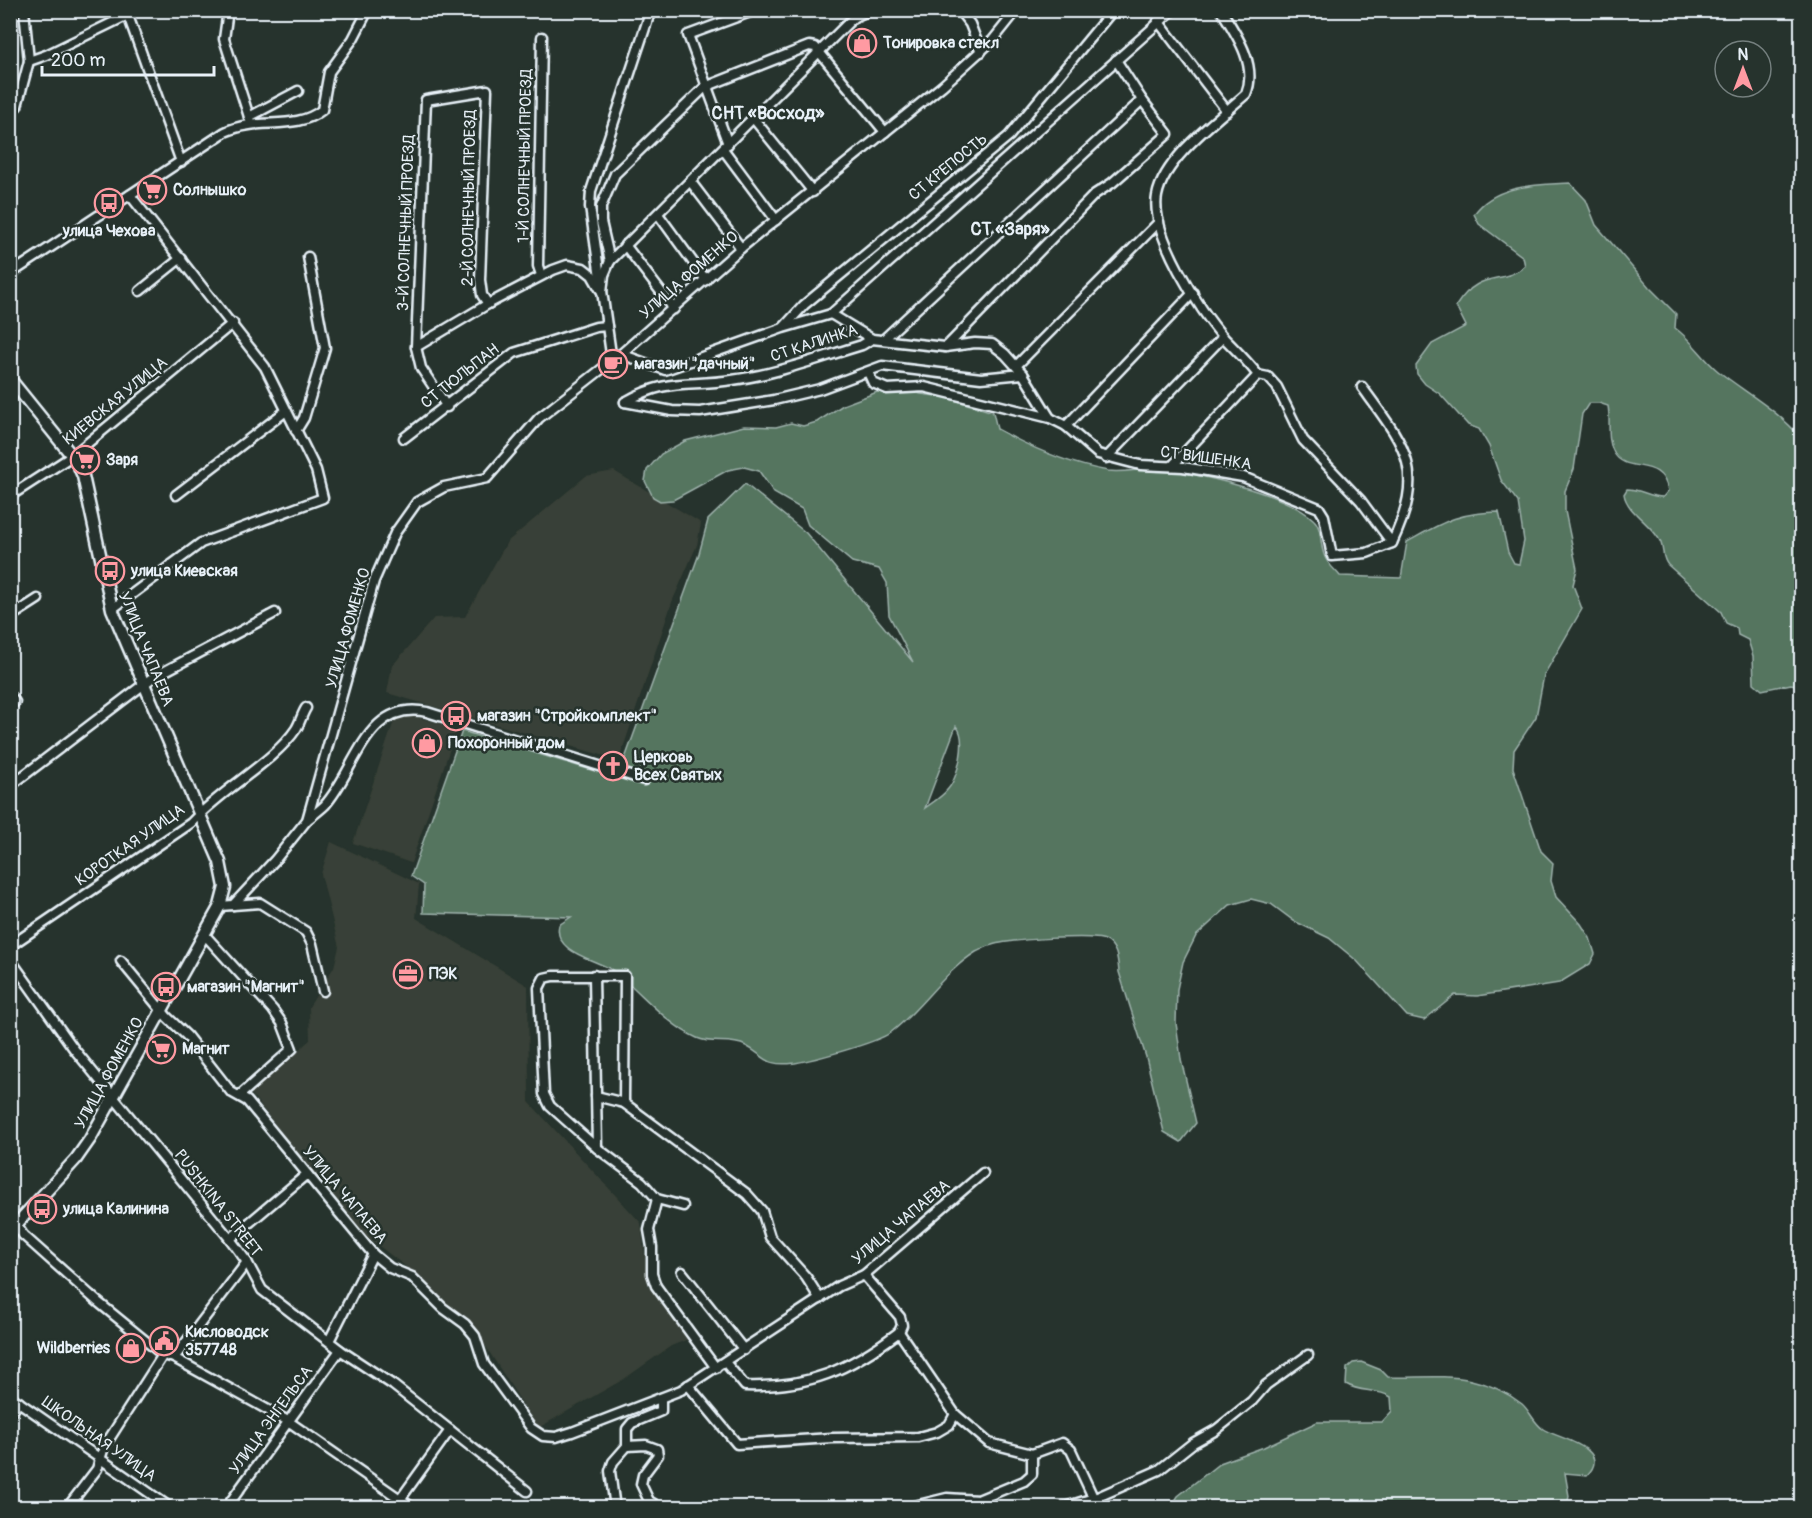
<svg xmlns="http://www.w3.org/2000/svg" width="1812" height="1518" font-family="Pangolin,sans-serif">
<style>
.built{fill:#394137}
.green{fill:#54745f;stroke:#9eb2ac;stroke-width:1.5;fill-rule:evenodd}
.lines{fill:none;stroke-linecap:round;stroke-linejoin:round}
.minor-casing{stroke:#e8f1f8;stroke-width:13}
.major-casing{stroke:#e8f1f8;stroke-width:15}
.minor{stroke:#26332d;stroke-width:8}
.major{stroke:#26332d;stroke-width:10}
.labels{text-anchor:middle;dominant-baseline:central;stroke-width:5;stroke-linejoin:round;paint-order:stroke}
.poi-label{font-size:16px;font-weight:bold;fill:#e8f1f8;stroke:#26332d;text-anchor:start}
.street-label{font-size:16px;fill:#e8f1f8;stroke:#26332d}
.neighbourhood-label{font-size:18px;font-weight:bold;fill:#e8f1f8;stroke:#26332d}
</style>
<rect width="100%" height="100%" fill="#26332d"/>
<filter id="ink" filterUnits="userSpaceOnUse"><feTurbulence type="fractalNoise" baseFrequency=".0167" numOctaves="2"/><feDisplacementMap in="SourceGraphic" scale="12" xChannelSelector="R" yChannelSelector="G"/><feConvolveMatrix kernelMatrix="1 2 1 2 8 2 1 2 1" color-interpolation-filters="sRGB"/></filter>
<g filter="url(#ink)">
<g class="built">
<polygon points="614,471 701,523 697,545 672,602 619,760 387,693 392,666 434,618 465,617 507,542 586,476"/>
<polygon points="397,712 457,728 411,863 353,843"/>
<polygon points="331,842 419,884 416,918 528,986 529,1102 641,1223 648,1285 691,1338 671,1346 624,1379 538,1428 472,1325 438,1298 414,1273 356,1228 250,1092 310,1040 309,1007 334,967 339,947 321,874"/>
</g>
<g class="green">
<path d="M1570 183 1586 200 1596 225 1649 287 1676 314 1675 328C1692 340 1702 358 1718 371 1746 393 1778 410 1801 438V686L1791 684 1762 690 1754 683 1753 656 1748 640 1738 635 1737 628 1726 623 1721 612 1668 565C1662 558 1664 552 1661 543 1654 525 1627 513 1624 494L1627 489C1641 489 1649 497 1663 497L1668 491C1662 455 1626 475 1614 453 1606 439 1611 421 1608 406L1599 403H1589L1582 414 1574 469 1565 491V511L1577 569 1573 585 1582 609 1544 675 1536 717 1514 750 1513 768 1541 851 1553 863 1551 881 1556 897 1581 924 1590 938 1595 954 1590 964 1559 983 1477 996 1455 995 1424 1020 1407 1016 1357 961 1329 938 1294 921 1271 904 1251 899 1230 905 1196 936 1183 962 1177 989 1176 1023 1181 1059 1196 1123 1181 1142 1164 1132 1146 1057 1119 972C1118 961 1117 945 1105 940 1093 934 1007 940 992 945 987 946 981 950 976 952 942 973 921 1010 890 1033 876 1043 813 1060 795 1063 765 1067 767 1057 746 1046 730 1038 712 1045 697 1038 666 1024 643 994 617 973 601 960 552 954 559 925L571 917 423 913 424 885 411 876 462 731 618 778 699 554 708 520 745 484 806 533 913 662 889 615 887 583 879 569 852 562 808 525 802 509 774 493 759 471 744 467 728 470 673 500 660 501 653 497 645 481 647 470 661 454 685 441 744 426 776 427 791 423 803 426 817 422 843 405 893 386 921 394 945 397 993 412 997 429C1031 448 1069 464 1108 471 1122 473 1139 469 1154 469 1193 472 1286 493 1314 520 1323 528 1319 548 1326 559 1329 565 1336 571 1340 576L1401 578 1407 542C1442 523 1458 512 1499 512L1508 552 1514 563 1519 564 1524 541 1518 502 1501 480 1489 446 1479 429 1468 425 1440 394 1425 384 1417 374 1416 366 1432 344 1466 326 1456 306C1480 268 1502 286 1525 266L1523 257 1479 224 1474 214C1495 184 1537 185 1570 183ZM956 726C968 738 958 778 948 789 942 797 933 802 925 808Z"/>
<path d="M1361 1362 1381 1370 1388 1377C1416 1378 1444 1374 1471 1380 1489 1384 1508 1393 1522 1404 1530 1411 1534 1423 1543 1429 1556 1438 1614 1448 1587 1475L1565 1473 1569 1496 1567 1507H1171L1178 1496 1220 1463 1264 1447 1317 1422H1382L1392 1411 1391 1397C1377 1388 1360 1393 1346 1384L1347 1368 1353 1363Z"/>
</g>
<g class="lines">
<g class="minor-casing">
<g id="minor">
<polyline points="126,10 181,162"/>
<polyline points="228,10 224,39 251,123"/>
<polyline points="959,10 970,24 981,52"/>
<path d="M1221 10C1236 34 1258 65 1246 94 1218 119 1164 158 1157 196 1150 233 1200 311 1224 338 1236 350 1247 361 1258 375L1268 377 1277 387 1303 440 1361 501 1392 543"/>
<polyline points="1158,21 1227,111"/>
<polyline points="29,61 46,55 128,15"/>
<polyline points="17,106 29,61 24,10"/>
<polyline points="249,117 298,91"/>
<polyline points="753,118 813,192"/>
<polyline points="728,144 688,35 756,10"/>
<polyline points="723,149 776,220"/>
<polyline points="690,181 741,248"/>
<polyline points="658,214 706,280"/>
<polyline points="625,245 674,309"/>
<polyline points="610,261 601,222 601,207 615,174 705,87 809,46 815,47 885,132"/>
<path d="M10 274 225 132C258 116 294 132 322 110L329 72 353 39 368 10"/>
<polyline points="541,275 538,266 542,37"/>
<polyline points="140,291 181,258"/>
<polyline points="602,292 604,275 610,261 854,17 870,10"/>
<polyline points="831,314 1173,10"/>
<polyline points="784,327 804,305 1009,136 1113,10"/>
<polyline points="885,338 1142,100 1116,60"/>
<polyline points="416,347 488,304 553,270 567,265 583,268 592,275 600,289"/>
<polyline points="946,347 1095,194 1112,183 1168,134 1142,100"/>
<path d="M621 354 665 370 783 328 831 314 872 339 945 347 975 343 992 344 1005 354 1023 374 1050 418 1066 426 1098 454 1140 465 1183 467 1243 477 1319 508 1324 516 1332 556 1367 553 1392 543C1427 469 1405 446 1362 387"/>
<polyline points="612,361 590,207 591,191 651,10"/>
<polyline points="1016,366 1159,222"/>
<polyline points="868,372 873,383 887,389 924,387 1050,418"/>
<polyline points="625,402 672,411 700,412 774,400 820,389 882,366 981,378 1023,374"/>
<path d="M625 402C668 377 687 387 732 380 777 374 819 358 862 345L872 339"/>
<polyline points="447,407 421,368 416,347 426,100 487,90 480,280 482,295 488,304"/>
<polyline points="1066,426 1193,293"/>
<polyline points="296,431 304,418 325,348 308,257"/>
<polyline points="404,438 514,353 596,327 607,326"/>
<polyline points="1106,458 1223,337"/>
<polyline points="1172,466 1258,375"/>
<polyline points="176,495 286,411"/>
<polyline points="10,496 72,456 233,323"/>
<polyline points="112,609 201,543 323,498 316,470 265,367 130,195"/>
<polyline points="10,617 38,599"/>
<polyline points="10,696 15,702"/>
<polyline points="10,786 152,678 275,613"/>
<path d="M307 820C313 815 320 810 325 805 356 771 366 699 427 712L644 780"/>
<polyline points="233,905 260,903 306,932 312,944 323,991"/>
<polyline points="220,906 233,905 275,860 307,820 374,581 395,533 417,502 444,487 487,478 539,418 621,354 741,248 942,86 993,40 1017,10"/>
<polyline points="204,934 273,1010 282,1023 292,1049 239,1096"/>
<path d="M10 946 191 823C220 790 274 762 296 729 300 723 302 714 306 708"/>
<polyline points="10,959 74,1049 230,1239 247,1262 262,1290 340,1350 393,1385 527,1491"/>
<polyline points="121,961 167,1017 187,1036 231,1092 247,1101 373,1254 390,1268 412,1277 443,1308 465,1324 475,1336 484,1364 531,1428 543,1436 556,1437 572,1432 681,1390 839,1286 864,1275 983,1173"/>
<polyline points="594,975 597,1148 550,1106 544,1094 539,988 544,978 553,976 625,976 624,1103"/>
<polyline points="596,1096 624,1103 747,1194 762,1211 770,1237 806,1277 820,1299"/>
<polyline points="597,1148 642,1182 657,1199 683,1206"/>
<polyline points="657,1199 649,1230 652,1247 652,1274 656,1286 716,1368"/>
<polyline points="10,1215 23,1235 98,1302 163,1355 174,1358 288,1421 413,1508"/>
<polyline points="230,1239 307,1174"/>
<polyline points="682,1272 744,1350"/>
<polyline points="864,1275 900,1317 902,1325 899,1332"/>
<polyline points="899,1332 955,1414 989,1443 1032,1454"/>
<polyline points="330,1339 373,1254"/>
<polyline points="174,1358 247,1262"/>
<path d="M725 1362 745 1386C809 1388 849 1370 899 1332"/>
<polyline points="688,1385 737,1444 832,1438 918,1437 937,1432 949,1425 955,1414"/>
<polyline points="10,1396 171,1508"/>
<polyline points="10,1414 19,1402"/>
<polyline points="627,1446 646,1445 657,1449 658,1455 643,1475 641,1484 649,1501 661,1508"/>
<polyline points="67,1508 97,1469 104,1447 163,1355"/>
<polyline points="226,1508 340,1350"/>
<polyline points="394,1508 450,1430"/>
<polyline points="615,1508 610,1471 613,1462 627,1446 627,1429 632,1423 661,1411 661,1398"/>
<polyline points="906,1508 947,1498 978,1500 1024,1481 1032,1474 1032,1454 1062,1443 1071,1450 1098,1508"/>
<polyline points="1062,1508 1100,1496 1159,1470 1193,1443 1216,1430 1252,1401 1266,1385 1308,1355"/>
</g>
</g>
<g class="major-casing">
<polyline id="major" points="10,379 77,462 83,476 112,609 220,862 225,887 220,906 90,1139 76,1159 10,1231"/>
</g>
<use href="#minor" class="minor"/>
<use href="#major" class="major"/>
</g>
</g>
<defs>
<g id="shop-ring" transform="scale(1.5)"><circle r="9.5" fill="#26332d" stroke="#ff9aa2" stroke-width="1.5"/><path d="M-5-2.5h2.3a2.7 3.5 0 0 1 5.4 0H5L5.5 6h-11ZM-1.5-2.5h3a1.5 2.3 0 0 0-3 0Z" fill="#ff9aa2"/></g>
<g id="supermarket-ring" transform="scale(1.5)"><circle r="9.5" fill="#26332d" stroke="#ff9aa2" stroke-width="1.5"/><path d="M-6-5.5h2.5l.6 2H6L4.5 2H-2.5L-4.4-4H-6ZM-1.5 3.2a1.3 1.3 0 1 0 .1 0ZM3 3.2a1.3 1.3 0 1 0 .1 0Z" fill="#ff9aa2"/></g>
<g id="bus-ring" transform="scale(1.5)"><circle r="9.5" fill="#26332d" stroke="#ff9aa2" stroke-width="1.5"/><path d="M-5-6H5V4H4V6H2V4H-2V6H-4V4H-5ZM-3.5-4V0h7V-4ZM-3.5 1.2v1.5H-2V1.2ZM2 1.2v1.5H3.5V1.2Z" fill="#ff9aa2"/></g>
<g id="cafe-ring" transform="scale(1.5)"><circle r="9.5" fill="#26332d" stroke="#ff9aa2" stroke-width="1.5"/><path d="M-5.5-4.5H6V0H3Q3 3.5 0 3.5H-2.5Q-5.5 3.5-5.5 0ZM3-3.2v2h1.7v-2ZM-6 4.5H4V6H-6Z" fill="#ff9aa2"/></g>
<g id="church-ring" transform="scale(1.5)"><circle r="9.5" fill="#26332d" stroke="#ff9aa2" stroke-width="1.5"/><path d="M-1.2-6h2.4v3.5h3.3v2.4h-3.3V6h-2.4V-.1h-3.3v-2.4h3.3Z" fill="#ff9aa2"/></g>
<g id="office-ring" transform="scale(1.5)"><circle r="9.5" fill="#26332d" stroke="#ff9aa2" stroke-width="1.5"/><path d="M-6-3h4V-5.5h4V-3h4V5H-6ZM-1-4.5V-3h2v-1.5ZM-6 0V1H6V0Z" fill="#ff9aa2"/></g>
<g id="civic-ring" transform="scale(1.5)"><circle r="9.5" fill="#26332d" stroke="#ff9aa2" stroke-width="1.5"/><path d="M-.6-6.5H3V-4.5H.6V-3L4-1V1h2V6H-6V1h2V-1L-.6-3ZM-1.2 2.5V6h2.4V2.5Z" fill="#ff9aa2"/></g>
</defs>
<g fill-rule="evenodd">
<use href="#shop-ring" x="862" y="43"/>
<use href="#supermarket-ring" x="152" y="190"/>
<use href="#bus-ring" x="109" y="203"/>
<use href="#cafe-ring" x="613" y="364"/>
<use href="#supermarket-ring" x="85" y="460"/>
<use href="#bus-ring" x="110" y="571"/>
<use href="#bus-ring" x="456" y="716"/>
<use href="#shop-ring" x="427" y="743"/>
<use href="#church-ring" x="613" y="766"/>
<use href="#office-ring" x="408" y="974"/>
<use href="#bus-ring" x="166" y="987"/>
<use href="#supermarket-ring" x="161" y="1049"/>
<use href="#bus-ring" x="42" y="1209"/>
<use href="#civic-ring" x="164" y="1341"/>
<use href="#shop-ring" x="131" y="1348"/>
</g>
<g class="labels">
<g class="poi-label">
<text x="883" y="43">Тонировка стекл</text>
<text x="173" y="190">Солнышко</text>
<text x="109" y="231" text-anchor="middle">улица Чехова</text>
<text x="634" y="364">магазин "дачный"</text>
<text x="106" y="460">Заря</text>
<text x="131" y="571">улица Киевская</text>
<text x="477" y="716">магазин "Стройкомплект"</text>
<text x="448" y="743">Похоронный дом</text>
<text x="634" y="757">Церковь<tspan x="634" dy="18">Всех Святых</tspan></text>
<text x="429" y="974">ПЭК</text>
<text x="187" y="987">магазин "Магнит"</text>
<text x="182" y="1049">Магнит</text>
<text x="63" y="1209">улица Калинина</text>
<text x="185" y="1332">Кисловодск<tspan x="185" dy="18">357748</tspan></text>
<text x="110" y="1348" text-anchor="end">Wildberries</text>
</g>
<g class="street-label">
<text transform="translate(525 156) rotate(-89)">1-Й СОЛНЕЧНЫЙ ПРОЕЗД</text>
<text transform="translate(948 167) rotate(-39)">СТ КРЕПОСТЬ</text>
<text transform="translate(469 198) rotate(-89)">2-Й СОЛНЕЧНЫЙ ПРОЕЗД</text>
<text transform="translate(406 223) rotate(-88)">3-Й СОЛНЕЧНЫЙ ПРОЕЗД</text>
<text transform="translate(689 275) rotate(-41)">УЛИЦА ФОМЕНКО</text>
<text transform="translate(814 343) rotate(-18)">СТ КАЛИНКА</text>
<text transform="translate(460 376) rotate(-38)">СТ ТЮЛЬПАН</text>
<text transform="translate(115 401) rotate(-39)">КИЕВСКАЯ УЛИЦА</text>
<text transform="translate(1206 458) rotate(8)">СТ ВИШЕНКА</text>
<text transform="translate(348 628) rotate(-74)">УЛИЦА ФОМЕНКО</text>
<text transform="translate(146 649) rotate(68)">УЛИЦА ЧАПАЕВА</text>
<text transform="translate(130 845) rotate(-35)">КОРОТКАЯ УЛИЦА</text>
<text transform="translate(109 1073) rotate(-61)">УЛИЦА ФОМЕНКО</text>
<text transform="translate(345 1195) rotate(50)">УЛИЦА ЧАПАЕВА</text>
<text transform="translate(218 1203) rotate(52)">PUSHKINA STREET</text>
<text transform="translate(901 1222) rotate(-40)">УЛИЦА ЧАПАЕВА</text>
<text transform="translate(271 1420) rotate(-54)">УЛИЦА ЭНГЕЛЬСА</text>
<text transform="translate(99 1439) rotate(35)">ШКОЛЬНАЯ УЛИЦА</text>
</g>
<g class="neighbourhood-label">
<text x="768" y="113">СНТ «Восход»</text>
<text x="1010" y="229">СТ «Заря»</text>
</g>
</g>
<rect width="1812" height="1518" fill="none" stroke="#26332d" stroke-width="36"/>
<rect x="18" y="18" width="1776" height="1482" fill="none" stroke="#e8f1f8" stroke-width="2" filter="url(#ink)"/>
<g transform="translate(1743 69)"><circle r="28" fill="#26332d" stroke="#747f7e" stroke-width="1.5"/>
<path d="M0-4.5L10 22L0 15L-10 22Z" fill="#ff9aa2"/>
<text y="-9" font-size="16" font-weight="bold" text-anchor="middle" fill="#e8f1f8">N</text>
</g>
<path d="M42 66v9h172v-9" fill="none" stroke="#e8f1f8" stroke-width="3"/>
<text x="51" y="66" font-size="18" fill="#e8f1f8" stroke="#26332d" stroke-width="4.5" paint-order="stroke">200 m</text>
</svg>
